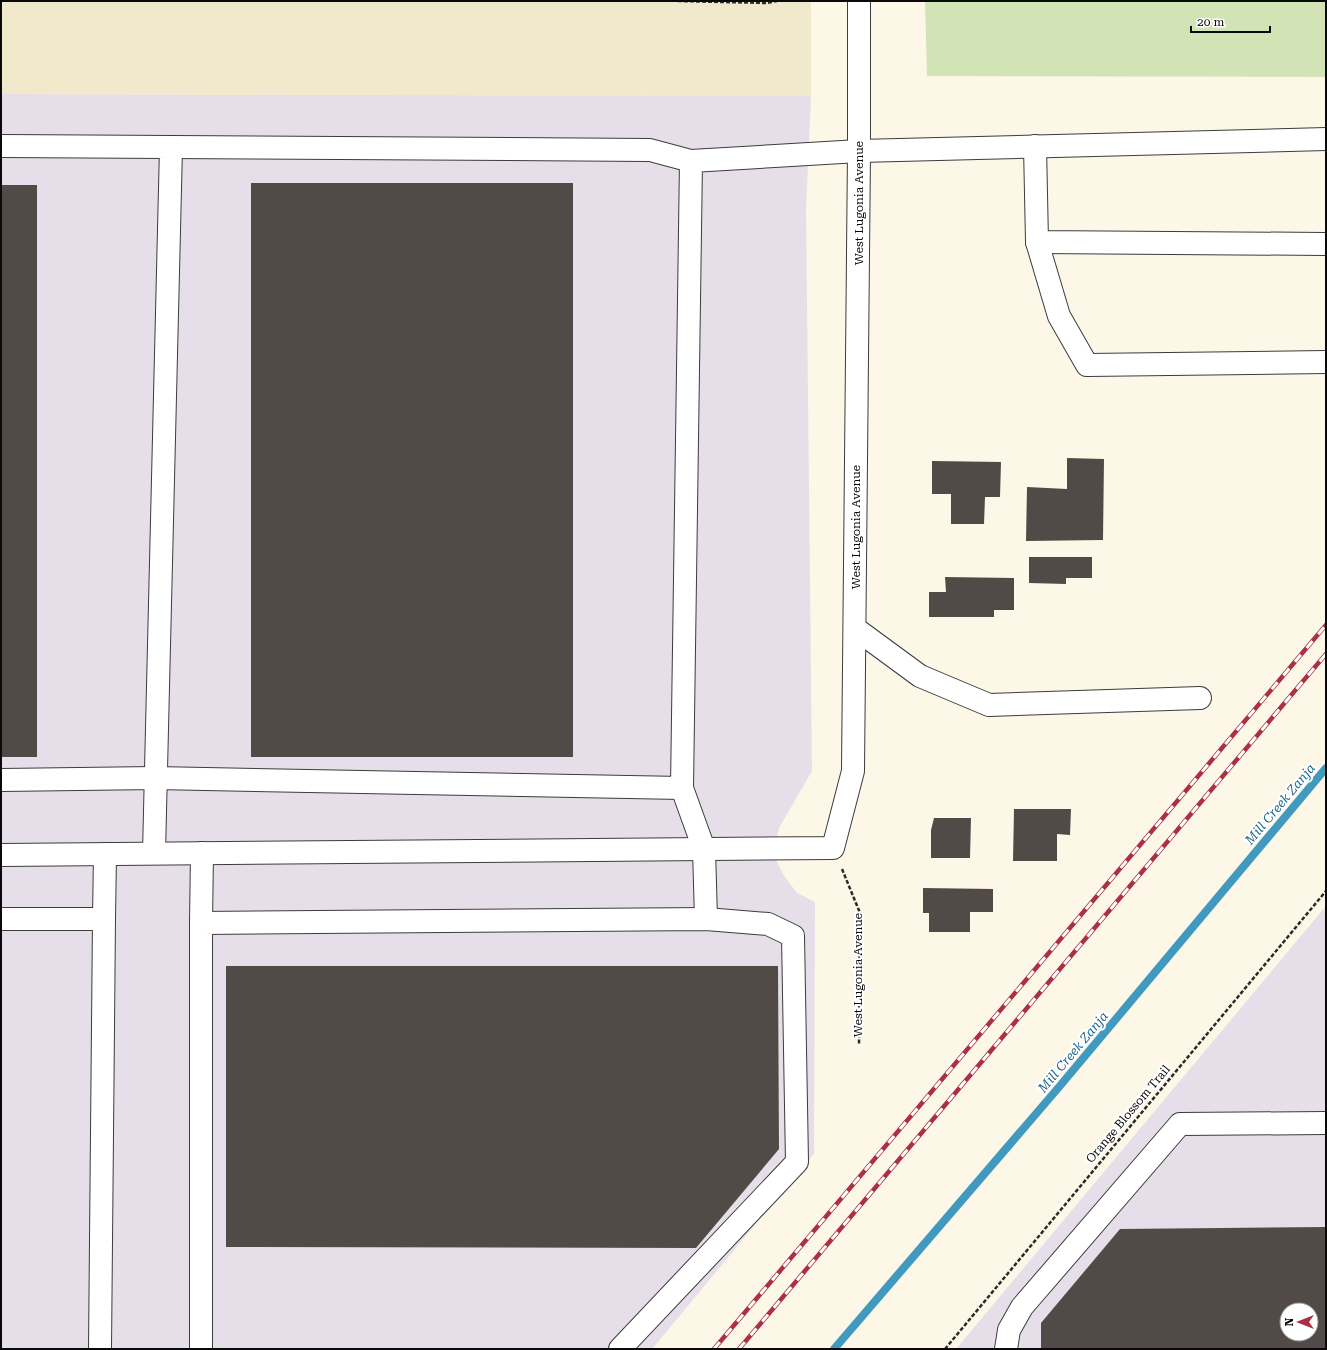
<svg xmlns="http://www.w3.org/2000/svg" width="1327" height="1350" font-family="'Roboto Serif',serif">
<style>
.industrial{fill:#e6dee8;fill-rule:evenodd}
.farmland{fill:#f0e9cb}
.green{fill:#d2e3b6}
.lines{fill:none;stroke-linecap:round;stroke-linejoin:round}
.stream{stroke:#4099bf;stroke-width:8}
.building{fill:#514a47;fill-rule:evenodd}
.minor-casing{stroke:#3c3c3c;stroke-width:24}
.path{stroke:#2b2b2b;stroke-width:2.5;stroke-dasharray:4 2;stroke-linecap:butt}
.minor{stroke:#fff;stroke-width:22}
.rail-casing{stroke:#ab3042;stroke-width:4.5}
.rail{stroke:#fff;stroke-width:3;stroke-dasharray:9;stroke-linecap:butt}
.labels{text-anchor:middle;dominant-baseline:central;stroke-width:4;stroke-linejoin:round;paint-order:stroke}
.street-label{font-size:12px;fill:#090909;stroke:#fff}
.water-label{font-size:13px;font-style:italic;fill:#20698e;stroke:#fff}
</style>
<rect width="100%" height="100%" fill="#fdf7e8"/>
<g class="industrial">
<polygon points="1,94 811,96 806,209 812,771 779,828 776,844 777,862 784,876 797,893 815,902 814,1154 652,1349 1,1349"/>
<path d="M1326 906V1349H956ZM1287 1310H1311V1334H1287Z"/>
</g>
<polygon class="farmland" points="1,1 811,1 811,96 1,94"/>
<polygon class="green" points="925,1 1326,1 1326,77 927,76"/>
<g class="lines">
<polyline class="stream" points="834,1349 1059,1087 1326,768"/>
</g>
<g class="building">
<rect x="251" y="183" width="322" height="574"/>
<rect x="1" y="185" width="36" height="572"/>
<polygon points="1067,458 1104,459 1103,540 1026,541 1027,487 1067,489"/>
<polygon points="932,461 1001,462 1000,497 985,497 984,524 951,524 951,494 932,494"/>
<polygon points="1029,557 1092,557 1092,578 1066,578 1066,584 1029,583"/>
<polygon points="945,577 1014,578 1014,610 994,610 994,617 929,617 929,592 946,592"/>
<polygon points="1014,809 1071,809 1070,835 1057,834 1057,861 1013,861"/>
<polygon points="934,818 971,818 970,858 931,858 931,830"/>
<polygon points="923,888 993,889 993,912 970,912 970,932 929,932 929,913 923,913"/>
<polygon points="226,966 778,966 779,1149 696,1248 226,1247"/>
<path d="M1326 1227V1349H1041V1323L1120 1229ZM1287 1310H1311V1334H1287Z"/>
</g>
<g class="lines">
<g class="minor-casing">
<g id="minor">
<polyline points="1,146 171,147 154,853"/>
<polyline points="1035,146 1037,242 1326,244"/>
<polyline points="171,147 650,150 691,161"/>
<polyline points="1037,242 1059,316 1087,365 1326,362"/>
<polyline points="856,629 920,676 989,705 1200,698"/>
<polyline points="1,780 155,778 682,788 691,161 859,151 1326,139"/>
<polyline points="682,788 704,849 706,919"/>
<polyline points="1,855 833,848 853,771 859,151 859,1"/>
<polyline points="1,919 104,919"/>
<polyline points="201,923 202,853"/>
<polyline points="100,1349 104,919 105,854"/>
<polyline points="201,1349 201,923 706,919 768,924 793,936 797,1162 620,1349"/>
<polyline points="1006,1349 1009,1330 1022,1307 1180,1124 1326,1123"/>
</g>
</g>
<g class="path">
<polyline points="678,1 767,3 777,1"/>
<polyline points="842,869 860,913 859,1045"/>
<polyline points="945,1349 1326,891"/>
</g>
<use href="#minor" class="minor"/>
<g class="rail-casing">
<g id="rail">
<polyline points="714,1349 1326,625"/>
<polyline points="739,1349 1326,654"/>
</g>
</g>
<use href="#rail" class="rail"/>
</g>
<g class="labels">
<g class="street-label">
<text transform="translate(859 203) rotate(-90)">West Lugonia Avenue</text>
<text transform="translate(856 527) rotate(-90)">West Lugonia Avenue</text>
<text transform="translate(858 975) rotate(-90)">West Lugonia Avenue</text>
<text transform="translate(1128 1114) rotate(-50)">Orange Blossom Trail</text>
</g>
<g class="water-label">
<text transform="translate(1280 804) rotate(-50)">Mill Creek Zanja</text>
<text transform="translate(1073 1052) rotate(-50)">Mill Creek Zanja</text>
</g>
</g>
<rect width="1327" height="1350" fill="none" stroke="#090909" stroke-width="4"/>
<g transform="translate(1299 1322) rotate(270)"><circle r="19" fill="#ffffff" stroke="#9d9d9d"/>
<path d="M0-3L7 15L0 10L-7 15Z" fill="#ab3042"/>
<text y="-6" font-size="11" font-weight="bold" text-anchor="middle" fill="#090909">N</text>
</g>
<path d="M1191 26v6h79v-6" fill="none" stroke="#090909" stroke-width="2"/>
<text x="1197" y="26" font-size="12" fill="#090909" stroke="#ffffff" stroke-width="3" paint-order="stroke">20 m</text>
</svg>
